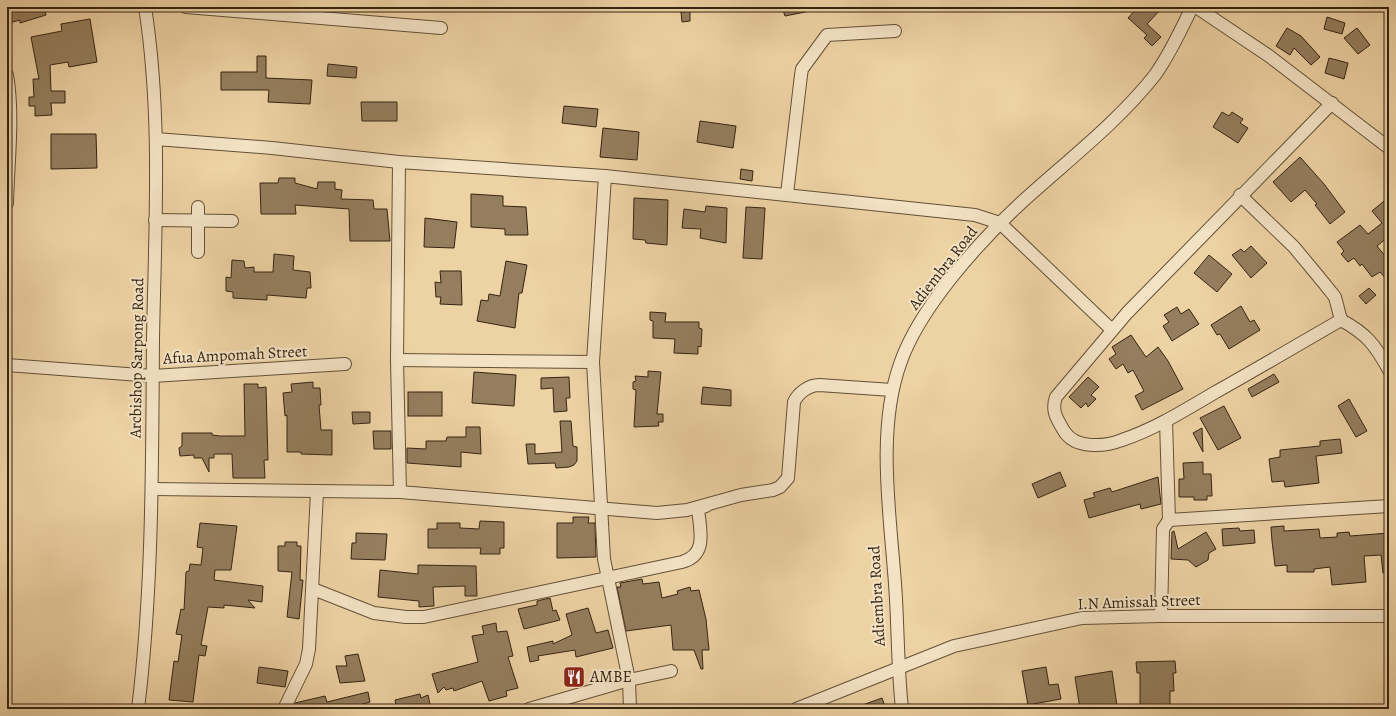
<svg xmlns="http://www.w3.org/2000/svg" width="1396" height="716" font-family="Alegreya,serif">
<style>
.building{fill:#957e5e;stroke:#352413}
.lines{fill:none;stroke-linecap:round;stroke-linejoin:round}
.minor-casing{stroke:#635037;stroke-width:14}
.minor{stroke:#f3e2c4;stroke-width:12}
.labels{text-anchor:middle;dominant-baseline:central;stroke-width:4;stroke-linejoin:round;paint-order:stroke}
.street-label{font-size:16px;fill:#352413;stroke:#f3e2c4}
.poi-label{font-size:16px;fill:#352413;stroke:#f3e2c4;text-anchor:start}
</style>
<rect width="100%" height="100%" fill="#edd2a4"/>
<filter id="stains"><feTurbulence type="fractalNoise" baseFrequency=".005" numOctaves="4"/><feColorMatrix values="0 0 0 0 .2 0 0 0 0 .09 0 0 0 0 .02 0 0 0 .5 -.17"/></filter>
<radialGradient id="worn" r=".72"><stop offset=".6" stop-color="#630" stop-opacity="0"/><stop offset="1" stop-color="#630" stop-opacity=".3"/></radialGradient>
<g class="building">
<polygon points="8,7 44,7 46,15 20,23 20,20 9,23 7,17 7,11 9,11"/>
<polygon points="782,7 810,7 810,11 785,16"/>
<polygon points="1138,7 1163,7 1147,24 1161,37 1152,46 1144,38 1147,35 1128,18"/>
<polygon points="690,11 690,21 682,22 681,12"/>
<polygon points="1327,17 1345,23 1342,34 1324,29"/>
<polygon points="90,19 97,62 69,67 68,62 50,65 51,91 65,91 65,103 51,103 52,115 35,116 35,106 29,106 29,97 34,97 33,79 39,79 31,37 62,31 61,24"/>
<polygon points="1287,28 1301,36 1320,57 1311,65 1294,48 1290,55 1276,46"/>
<polygon points="1357,28 1370,45 1358,54 1344,38"/>
<polygon points="257,56 266,56 266,78 312,80 310,104 268,102 269,90 221,90 221,72 257,72"/>
<polygon points="1329,58 1348,63 1344,79 1325,73"/>
<polygon points="328,64 357,67 356,78 327,76"/>
<polygon points="361,102 397,102 397,121 362,121"/>
<polygon points="564,106 598,109 596,127 562,123"/>
<polygon points="1222,112 1229,116 1232,112 1243,119 1240,123 1248,128 1238,143 1213,127"/>
<polygon points="700,121 736,126 733,148 697,142"/>
<polygon points="603,128 639,132 637,160 600,157"/>
<polygon points="51,134 96,134 97,168 51,169"/>
<polygon points="1300,157 1324,184 1345,212 1330,224 1315,205 1317,204 1305,190 1291,202 1273,182"/>
<polygon points="741,169 753,171 752,181 740,179"/>
<polygon points="279,178 295,178 295,183 317,189 318,182 335,182 335,189 342,190 341,199 373,200 374,209 387,209 390,241 350,241 349,209 295,205 296,214 261,214 260,183 278,183"/>
<polygon points="471,194 503,196 503,206 526,207 528,235 505,235 505,229 471,227"/>
<polygon points="1389,197 1389,236 1377,246 1389,261 1389,282 1380,272 1372,277 1362,264 1360,266 1354,258 1348,262 1341,254 1344,251 1337,242 1360,225 1368,234 1382,223 1372,211"/>
<polygon points="634,198 668,200 667,245 646,243 645,240 633,239"/>
<polygon points="706,206 727,208 726,243 700,238 701,229 682,228 684,209 705,212"/>
<polygon points="746,207 765,208 762,259 743,258"/>
<polygon points="425,218 457,222 454,248 424,247"/>
<polygon points="1251,246 1267,263 1251,278 1232,255 1241,249 1244,252"/>
<polygon points="274,254 294,256 293,270 310,272 311,288 307,288 306,298 267,295 267,300 233,298 233,292 226,291 226,277 231,278 232,260 244,261 245,268 254,267 254,272 273,272"/>
<polygon points="1209,255 1232,274 1217,292 1194,273"/>
<polygon points="506,261 527,265 522,293 519,293 515,328 477,321 481,300 488,301 489,294 500,296"/>
<polygon points="440,271 461,271 462,305 440,304 441,297 436,297 435,282 441,283"/>
<polygon points="1369,288 1376,295 1366,304 1359,296"/>
<polygon points="1241,306 1250,322 1254,320 1260,330 1229,349 1220,334 1217,335 1211,325"/>
<polygon points="1177,307 1181,314 1189,309 1199,324 1172,341 1163,326 1169,322 1164,315"/>
<polygon points="650,312 666,313 665,322 699,322 699,328 702,329 701,347 698,346 698,354 674,353 675,339 653,338 653,321 650,320"/>
<polygon points="1131,335 1146,357 1158,347 1168,361 1183,389 1142,410 1135,396 1144,391 1133,370 1128,373 1123,364 1116,369 1109,359 1116,354 1112,347"/>
<polygon points="648,371 661,372 657,414 663,414 663,422 658,422 659,426 634,427 636,390 633,389 633,382 636,381 635,376 648,377"/>
<polygon points="474,372 516,375 514,406 472,403"/>
<polygon points="1274,374 1279,382 1252,397 1248,389"/>
<polygon points="569,377 570,398 566,398 567,411 554,412 553,388 541,389 541,378"/>
<polygon points="1088,377 1099,387 1091,395 1096,399 1088,407 1086,403 1081,408 1069,397"/>
<polygon points="313,382 313,388 320,388 321,405 319,405 321,430 332,430 332,455 301,454 301,452 287,452 287,415 285,416 283,393 292,392 291,384"/>
<polygon points="244,384 258,384 258,388 266,387 268,460 264,460 265,478 233,478 232,454 214,454 214,458 209,458 209,472 202,458 194,458 194,455 180,456 179,448 182,446 182,433 212,433 212,435 220,436 245,436"/>
<polygon points="703,387 731,390 731,406 701,404"/>
<rect x="408" y="392" width="34" height="24"/>
<polygon points="1349,399 1367,431 1356,437 1338,406"/>
<polygon points="1224,406 1241,438 1218,450 1200,418"/>
<polygon points="352,412 370,412 370,423 353,424"/>
<polygon points="560,421 571,421 573,446 577,447 577,461 574,465 569,467 556,468 555,463 528,464 526,444 535,444 535,454 562,452"/>
<polygon points="466,427 480,427 481,454 461,452 461,467 407,463 407,448 426,449 426,441 446,441 447,437 466,437"/>
<polygon points="1202,428 1203,452 1193,433"/>
<polygon points="373,431 391,431 391,449 374,449"/>
<polygon points="1340,439 1342,453 1316,456 1319,483 1285,487 1284,481 1272,482 1269,459 1280,457 1280,450 1320,446 1320,441"/>
<polygon points="1203,462 1203,474 1211,474 1212,496 1207,496 1207,500 1194,500 1194,497 1179,497 1179,479 1184,479 1183,463"/>
<polygon points="1060,472 1066,486 1038,498 1032,484"/>
<polygon points="1158,477 1161,504 1141,509 1140,504 1089,518 1084,500 1095,497 1093,493 1110,488 1112,492"/>
<polygon points="573,517 589,517 588,523 595,523 596,557 557,558 557,523 573,523"/>
<polygon points="480,521 504,522 504,548 500,548 500,554 480,554 481,548 428,548 428,529 437,529 437,523 460,523 460,528 479,529"/>
<polygon points="200,523 237,526 231,570 215,570 214,580 263,586 262,602 248,600 255,608 224,605 224,608 208,607 201,645 207,646 205,656 199,655 193,702 169,700 174,661 178,662 182,635 176,634 181,609 184,610 186,572 189,571 190,564 201,565 203,548 197,547"/>
<polygon points="1284,526 1284,531 1319,529 1320,538 1337,537 1337,533 1349,532 1350,536 1389,533 1389,573 1383,573 1381,555 1364,556 1366,582 1332,585 1330,567 1314,569 1314,572 1287,572 1287,565 1275,566 1272,541 1271,527"/>
<polygon points="1239,528 1240,531 1254,530 1255,543 1223,546 1222,529"/>
<polygon points="1174,531 1178,549 1206,532 1216,549 1209,553 1208,560 1196,567 1188,560 1171,559 1172,532"/>
<polygon points="356,533 387,534 385,560 351,559 352,543 356,543"/>
<polygon points="285,542 297,542 297,546 301,546 300,580 303,580 299,619 287,617 292,572 278,571 278,546 285,546"/>
<polygon points="418,565 476,566 477,596 465,596 465,586 433,587 434,606 419,607 419,601 378,597 380,570 418,574"/>
<polygon points="642,579 643,584 659,582 662,598 678,594 677,591 690,587 691,591 699,590 706,619 709,650 702,650 703,669 701,669 694,650 673,650 671,625 626,631 617,587 621,587 620,583"/>
<polygon points="550,598 553,611 556,610 560,620 524,629 518,609 537,605 537,601"/>
<polygon points="588,608 596,633 608,630 613,648 576,657 575,650 538,656 539,660 530,662 527,647 553,641 553,644 572,635 566,614"/>
<polygon points="496,623 497,632 507,631 513,656 508,657 518,688 506,691 507,696 489,701 482,681 454,691 453,688 446,690 444,687 438,693 432,674 478,662 472,636 484,634 482,626"/>
<polygon points="358,654 365,681 340,683 336,666 347,666 345,656"/>
<polygon points="1175,661 1176,673 1173,673 1174,691 1170,691 1170,709 1140,709 1140,673 1137,673 1136,662"/>
<polygon points="259,667 288,671 285,687 257,683"/>
<polygon points="1046,667 1049,685 1058,684 1061,699 1028,705 1022,671"/>
<polygon points="1112,671 1117,706 1080,709 1075,677"/>
<polygon points="368,692 370,702 346,709 292,709 295,703 325,696 327,702"/>
<polygon points="420,694 421,698 428,695 431,709 397,709 395,700"/>
<polygon points="882,698 886,709 855,709 854,708"/>
</g>
<g class="lines">
<g class="minor-casing">
<g id="minor">
<polyline points="186,7 441,28"/>
<polyline points="1196,7 1269,56 1389,148"/>
<path d="M7 75C14 116 8 161 7 203"/>
<path d="M1332 103 1127 313 1056 397C1051 411 1057 419 1064 431 1075 449 1104 447 1122 440 1155 429 1185 410 1214 393 1257 369 1299 344 1341 320"/>
<polyline points="156,139 272,148 399,162 605,176 975,215 1000,223 1112,330"/>
<polyline points="399,162 397,360 400,492"/>
<polyline points="605,176 593,362 604,559 629,680 630,709"/>
<polyline points="787,194 801,75 802,69 827,35 895,31"/>
<path d="M1240 195 1294 247 1323 282 1335 297 1341 320C1367 334 1375 345 1389 370"/>
<polyline points="155,220 232,221"/>
<polyline points="198,252 198,207"/>
<polyline points="397,360 593,362"/>
<polyline points="7,365 153,376 345,364"/>
<path d="M152 489 400 492 657 513 687 510 741 495 773 490 780 487 788 478 794 402C798 393 809 385 819 385L892 390"/>
<polyline points="1169,520 1389,506"/>
<path d="M313 589 374 613 406 617H424L682 562C708 555 700 530 698 509L706 506"/>
<polyline points="1161,616 1163,529 1169,520 1166,421"/>
<path d="M138 709C153 586 152 462 153 339 155 228 162 116 145 7"/>
<polyline points="284,709 306,664 309,649 317,492"/>
<polyline points="529,709 629,680 671,671"/>
<polyline points="796,709 954,646 1082,618 1161,616 1389,616"/>
<path d="M902 709C898 672 898 636 896 599 892 525 875 435 900 364 919 308 979 242 1022 202 1067 161 1117 123 1155 75 1170 54 1181 30 1192 7"/>
</g>
</g>
<use href="#minor" class="minor"/>
</g>
<defs>
<g id="restaurant-square" transform="scale(1.15)"><rect x="-9" y="-9" width="18" height="18" rx="4" fill="#8f2418" stroke="#f3e2c4"/><path d="M-5-6h1v4h1v-4h1v4h1v-4h1v5L-1.5 .5V6h-2V.5L-5-1ZM5-6V6H3V1.5H1.5Q1.5-4 5-6Z" fill="#fff"/></g>
</defs>
<g fill-rule="evenodd">
<use href="#restaurant-square" x="574" y="677"/>
</g>
<g class="labels">
<g class="street-label">
<text transform="translate(943 268) rotate(-52)">Adiembra Road</text>
<text transform="translate(235 355) rotate(-3)">Afua Ampomah Street</text>
<text transform="translate(137 358) rotate(-89)">Arcbishop Sarpong Road</text>
<text transform="translate(877 596) rotate(-93)">Adiembra Road</text>
<text transform="translate(1139 602) rotate(-2)">I.N Amissah Street</text>
</g>
<g class="poi-label">
<text x="590" y="677">AMBE</text>
</g>
</g>
<rect width="1396" height="716" fill="none" stroke="#edd2a4" stroke-width="24"/>
<rect x="8" y="8" width="1380" height="700" fill="none" stroke="#352413" stroke-width="2"/>
<rect x="12" y="12" width="1372" height="692" fill="none" stroke="#352413"/>
<rect width="100%" height="100%" filter="url(#stains)"/>
<rect width="100%" height="100%" fill="url(#worn)"/>
</svg>
